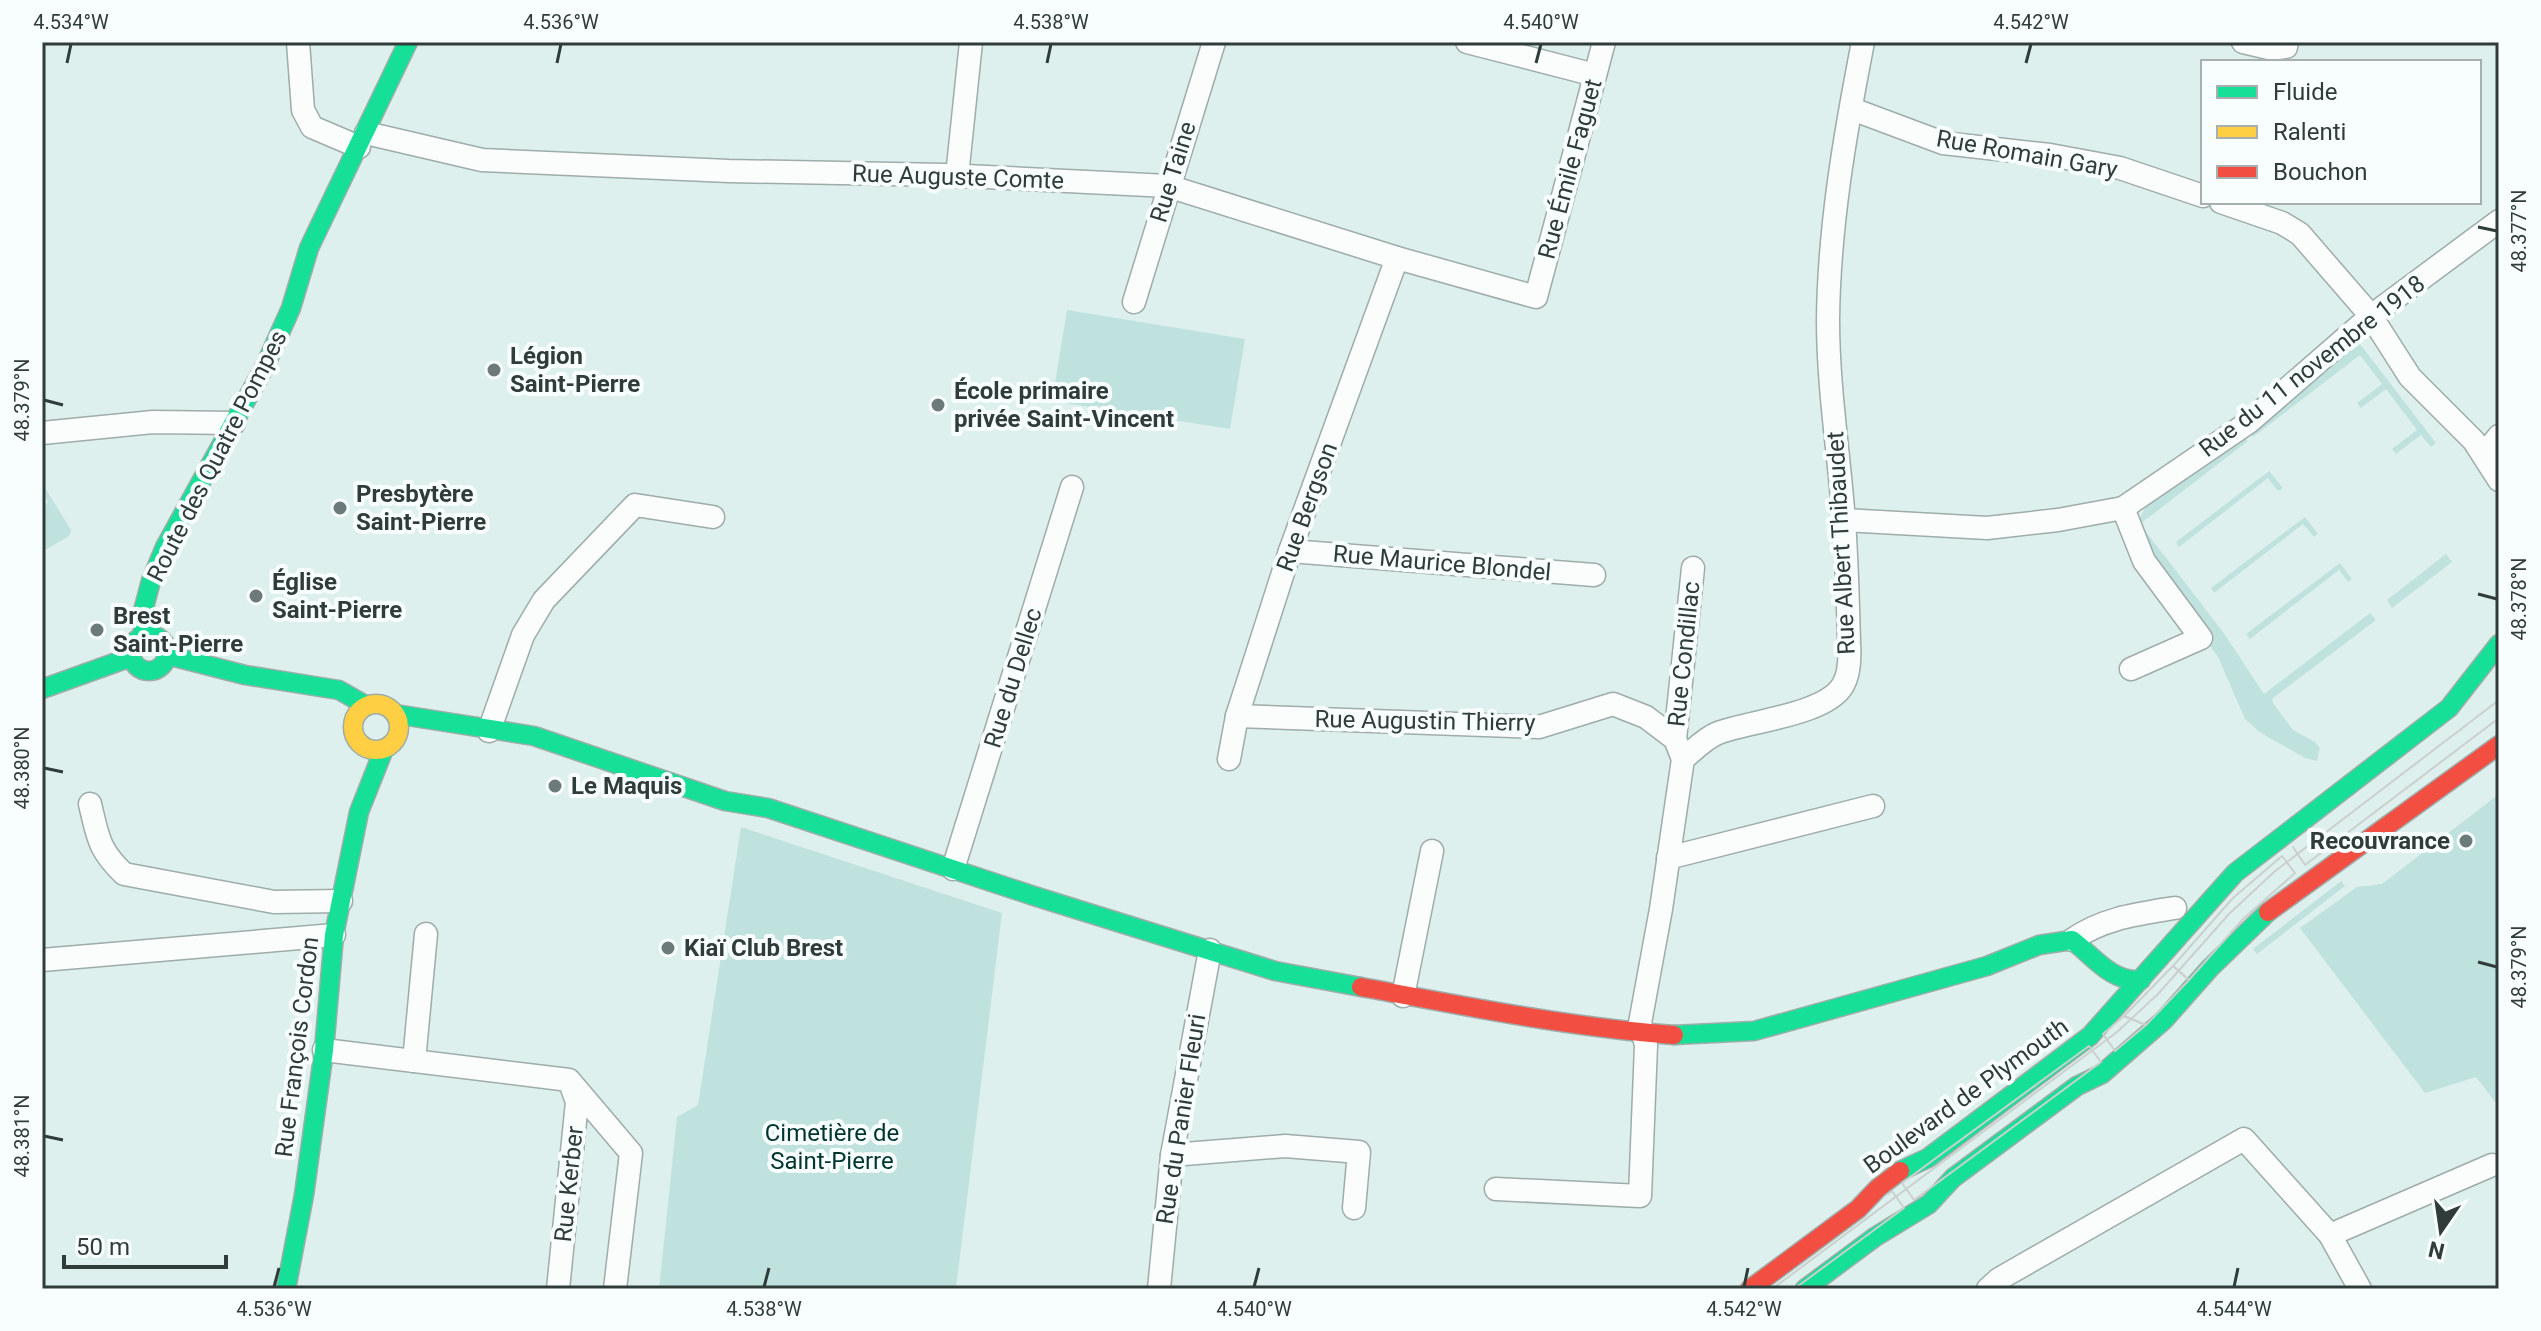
<svg xmlns="http://www.w3.org/2000/svg" width="2541" height="1331" font-family="Roboto,sans-serif">
<style>
.green{fill:#c0e2de}
.lines{fill:none;stroke-linecap:round;stroke-linejoin:round}
.street-casing{stroke:#9eacaa;stroke-width:25}
.fast-casing{stroke:#9eacaa;stroke-width:21}
.slow-casing{stroke:#9eacaa;stroke-width:21}
.jam-casing{stroke:#9eacaa;stroke-width:21}
.street{stroke:#fafdfc;stroke-width:22}
.fast{stroke:#16e098;stroke-width:18}
.slow{stroke:#ffcf43;stroke-width:18}
.jam{stroke:#f24e42;stroke-width:18}
.tram{stroke:#cbd0cf;stroke-width:2}
.ticks{fill:none;stroke:#2f3c3a;stroke-width:3}
.poi-dot{fill:#6c7b79;stroke:#f8fefd;stroke-width:3}
.labels{text-anchor:middle;dominant-baseline:central;stroke-width:8;stroke-linejoin:round;paint-order:stroke}
.street-label{font-size:24px;fill:#2f3c3a;stroke:#f8fefd}
.poi-label{font-size:24px;font-weight:bold;fill:#2f3c3a;stroke:#f8fefd;text-anchor:start}
.park-label{font-size:24px;fill:#003431;stroke:#f8fefd}
.neatline{fill:none;stroke:#2f3c3a;stroke-width:3}
.ticks-label{font-size:20px;text-anchor:middle;fill:#2f3c3a}
</style>
<rect width="100%" height="100%" fill="#def0ed"/>
<g class="green">
<polygon points="1067,310 1245,339 1230,429 1052,401"/>
<polygon points="2355,344 2360,344 2436,443 2431,447 2421,435 2396,454 2392,449 2417,430 2386,389 2361,408 2357,403 2382,384 2360,355 2253,437 2249,433"/>
<polygon points="2244,437 2248,441 2140,524 2223,632 2264,694 2370,613 2376,620 2272,699 2273,703 2293,730 2315,742 2320,748 2317,761 2305,758 2261,733 2245,719 2218,657 2159,574 2135,527 2145,508 2237,438"/>
<polygon points="2269,471 2283,488 2278,491 2268,478 2179,547 2176,542"/>
<polygon points="42,483 71,530 69,536 42,552 42,509 48,502 42,492"/>
<polygon points="2305,517 2318,534 2314,537 2303,524 2214,593 2211,588"/>
<polygon points="2446,554 2452,562 2392,608 2387,600"/>
<polygon points="2340,563 2352,579 2348,582 2339,570 2250,639 2246,634"/>
<polygon points="2499,794 2499,1107 2476,1077 2425,1093 2300,928 2357,887 2382,884"/>
<polygon points="741,827 1002,913 956,1289 659,1289 677,1117 698,1105"/>
<polygon points="2341,881 2345,886 2257,954 2253,949"/>
</g>
<g class="lines">
<g class="street-casing">
<g id="street">
<polyline points="298,42 303,110 312,127 359,147"/>
<polyline points="1467,42 1595,75"/>
<polyline points="2243,42 2273,49 2286,47 2287,42"/>
<polyline points="1852,109 1943,143 2050,155 2120,168 2203,196"/>
<polyline points="366,133 482,160 729,171 945,175 1168,186 1397,258 1536,297 1604,42"/>
<polyline points="957,176 971,42"/>
<polyline points="2221,202 2282,223 2300,234 2371,316 2410,377 2474,441 2499,480"/>
<polyline points="1134,302 1214,42"/>
<polyline points="42,433 153,422 234,423"/>
<polyline points="2484,454 2499,436"/>
<polyline points="2123,508 2144,561 2201,638 2131,669"/>
<polyline points="1844,520 1987,528 2058,520 2123,508 2249,422 2371,316 2499,221"/>
<polyline points="1290,551 1594,575"/>
<polyline points="1237,716 1539,727 1613,704 1646,717 1675,739 1683,759"/>
<polyline points="489,731 523,635 544,600 635,505 713,517"/>
<polyline points="1675,739 1693,568"/>
<polyline points="1229,759 1237,716 1290,551 1397,258"/>
<path d="M90 804C98 837 98 849 124 874L274 902 341 901"/>
<polyline points="1668,858 1873,806"/>
<polyline points="953,869 1072,487"/>
<path d="M2072 940C2103 918 2138 914 2175 908"/>
<polyline points="42,960 334,935"/>
<polyline points="1403,996 1432,851"/>
<polyline points="324,1050 569,1080 631,1153 615,1289"/>
<polyline points="414,1061 426,934"/>
<polyline points="1172,1155 1285,1146 1359,1152 1354,1208"/>
<path d="M1496 1189 1640 1196 1646 1045 1640 1023 1661 909 1683 759C1693 751 1705 738 1718 733 1749 721 1826 715 1843 685 1850 673 1850 657 1849 643 1848 603 1847 562 1844 521 1839 454 1828 387 1828 320 1829 226 1845 134 1863 42"/>
<polyline points="2330,1235 2492,1165"/>
<polyline points="558,1289 577,1102 571,1085"/>
<polyline points="1159,1289 1172,1155 1210,950"/>
<polyline points="1988,1289 1999,1279 2244,1139 2330,1235 2360,1289"/>
</g>
</g>
<g class="fast-casing">
<g id="fast">
<circle cx="149" cy="653" r="18"/>
<polyline points="143,636 143,611 151,581 165,547 265,366 291,308 309,248 408,42"/>
<polyline points="167,655 245,675 339,690 367,706"/>
<polyline points="42,689 131,657"/>
<polyline points="395,714 534,736 725,801 768,808 1034,896 1275,971 1361,987"/>
<path d="M1674 1035 1754 1031 1987 966 2039 945 2072 940C2093 956 2112 983 2141 980"/>
<polyline points="1900,1171 1928,1158 2090,1036 2235,873 2449,708 2499,644"/>
<polyline points="286,1289 304,1195 324,1050 334,935 359,812 384,749"/>
<polyline points="1805,1289 1875,1237 1929,1204 1953,1178 2077,1086 2102,1074 2164,1020 2210,968 2268,912"/>
</g>
</g>
<g class="slow-casing">
<circle id="slow" cx="376" cy="727" r="23"/>
</g>
<g class="jam-casing">
<g id="jam">
<polyline points="2268,912 2499,745"/>
<path d="M1361 987C1465 1006 1568 1027 1674 1035"/>
<polyline points="1750,1289 1858,1209 1878,1188 1900,1171"/>
</g>
</g>
<use href="#street" class="street"/>
<use href="#fast" class="fast"/>
<use href="#slow" class="slow"/>
<use href="#jam" class="jam"/>
<g class="tram">
<polyline points="2293,847 2305,865 2499,718"/>
<polygon points="2282,856 2295,873 2243,919 2189,980 2173,966 2233,898"/>
<polygon points="2173,966 2189,980 2146,1025 2124,1016"/>
<polygon points="2124,1016 2146,1025 2115,1051 2103,1034"/>
<polygon points="2089,1046 2101,1062 1914,1200 1902,1183"/>
<polyline points="1772,1289 2117,1032 2158,994 2229,914 2274,872 2499,700"/>
<polyline points="1794,1289 1904,1208 1892,1191 1888,1194"/>
</g>
</g>
<path class="ticks" d="M67 63 71 44M557 63 561 44M1047 63 1051 44M1536 63 1541 44M2026 63 2031 44M2478 227 2497 231M44 400 63 405M2478 594 2497 599M44 768 63 772M2478 962 2497 967M44 1136 63 1140M274 1287 279 1268M764 1287 769 1268M1254 1287 1259 1268M1744 1287 1748 1268M2234 1287 2238 1268"/>
<g class="poi-dot">
<circle cx="494" cy="370" r="8"/>
<circle cx="938" cy="405" r="8"/>
<circle cx="340" cy="508" r="8"/>
<circle cx="256" cy="596" r="8"/>
<circle cx="97" cy="630" r="8"/>
<circle cx="555" cy="786" r="8"/>
<circle cx="2466" cy="841" r="8"/>
<circle cx="668" cy="948" r="8"/>
</g>
<g class="labels">
<g class="street-label">
<text transform="translate(2027 154) rotate(10)">Rue Romain Gary</text>
<text transform="translate(1570 169) rotate(-75)">Rue Émile Faguet</text>
<text transform="translate(1173 172) rotate(-73)">Rue Taine</text>
<text transform="translate(958 177) rotate(2)">Rue Auguste Comte</text>
<text transform="translate(2312 366) rotate(-38)">Rue du 11 novembre 1918</text>
<text transform="translate(217 456) rotate(-63)">Route des Quatre Pompes</text>
<text transform="translate(1307 507) rotate(-70)">Rue Bergson</text>
<text transform="translate(1841 543) rotate(-93)">Rue Albert Thibaudet</text>
<text transform="translate(1442 563) rotate(5)">Rue Maurice Blondel</text>
<text transform="translate(1684 654) rotate(-84)">Rue Condillac</text>
<text transform="translate(1013 678) rotate(-73)">Rue du Dellec</text>
<text transform="translate(1425 721) rotate(1)">Rue Augustin Thierry</text>
<text transform="translate(297 1047) rotate(-83)">Rue François Cordon</text>
<text transform="translate(1966 1096) rotate(-36)">Boulevard de Plymouth</text>
<text transform="translate(1181 1119) rotate(-81)">Rue du Panier Fleuri</text>
<text transform="translate(569 1184) rotate(-84)">Rue Kerber</text>
</g>
<g class="poi-label">
<text x="510" y="356">Légion<tspan x="510" dy="28">Saint-Pierre</tspan></text>
<text x="954" y="391">École primaire<tspan x="954" dy="28">privée Saint-Vincent</tspan></text>
<text x="356" y="494">Presbytère<tspan x="356" dy="28">Saint-Pierre</tspan></text>
<text x="272" y="582">Église<tspan x="272" dy="28">Saint-Pierre</tspan></text>
<text x="113" y="616">Brest<tspan x="113" dy="28">Saint-Pierre</tspan></text>
<text x="571" y="786">Le Maquis</text>
<text x="2450" y="841" text-anchor="end">Recouvrance</text>
<text x="684" y="948">Kiaï Club Brest</text>
</g>
<g class="park-label">
<text x="832" y="1133">Cimetière de<tspan x="832" dy="28">Saint-Pierre</tspan></text>
</g>
</g>
<rect width="2541" height="1331" fill="none" stroke="#f8fefd" stroke-width="88"/>
<rect x="2201" y="60" width="280" height="144" fill="#f8fefd" stroke="#a8b0af" stroke-width="2"/>
<rect x="2217" y="86" width="40" height="12" fill="#16e098" stroke="#a8b0af" stroke-width="2"/>
<text x="2273" y="100" font-size="24" fill="#2f3c3a">Fluide</text>
<rect x="2217" y="126" width="40" height="12" fill="#ffcf43" stroke="#a8b0af" stroke-width="2"/>
<text x="2273" y="140" font-size="24" fill="#2f3c3a">Ralenti</text>
<rect x="2217" y="166" width="40" height="12" fill="#f24e42" stroke="#a8b0af" stroke-width="2"/>
<text x="2273" y="180" font-size="24" fill="#2f3c3a">Bouchon</text>
<g transform="translate(2441 1231) rotate(193)" stroke="#f8fefd" stroke-width="6" paint-order="stroke">
<path d="M0-6L14 30L0 20L-14 30Z" fill="#2f3c3a"/>
<text y="-12" font-size="22" font-weight="bold" text-anchor="middle" fill="#2f3c3a">N</text>
</g>
<path d="M64 1255v12h162v-12" fill="none" stroke="#2f3c3a" stroke-width="4"/>
<text x="76" y="1255" font-size="24" fill="#2f3c3a" stroke="#f8fefd" stroke-width="6" paint-order="stroke">50 m</text>
<rect x="44" y="44" width="2453" height="1243" class="neatline"/>
<g class="ticks-label">
<text x="71" y="29">4.534°W</text>
<text x="561" y="29">4.536°W</text>
<text x="1051" y="29">4.538°W</text>
<text x="1541" y="29">4.540°W</text>
<text x="2031" y="29">4.542°W</text>
<text transform="translate(2519 231) rotate(-90)" y="7">48.377°N</text>
<text transform="translate(22 400) rotate(-90)" y="7">48.379°N</text>
<text transform="translate(2519 599) rotate(-90)" y="7">48.378°N</text>
<text transform="translate(22 768) rotate(-90)" y="7">48.380°N</text>
<text transform="translate(2519 967) rotate(-90)" y="7">48.379°N</text>
<text transform="translate(22 1136) rotate(-90)" y="7">48.381°N</text>
<text x="274" y="1316">4.536°W</text>
<text x="764" y="1316">4.538°W</text>
<text x="1254" y="1316">4.540°W</text>
<text x="1744" y="1316">4.542°W</text>
<text x="2234" y="1316">4.544°W</text>
</g>
</svg>
